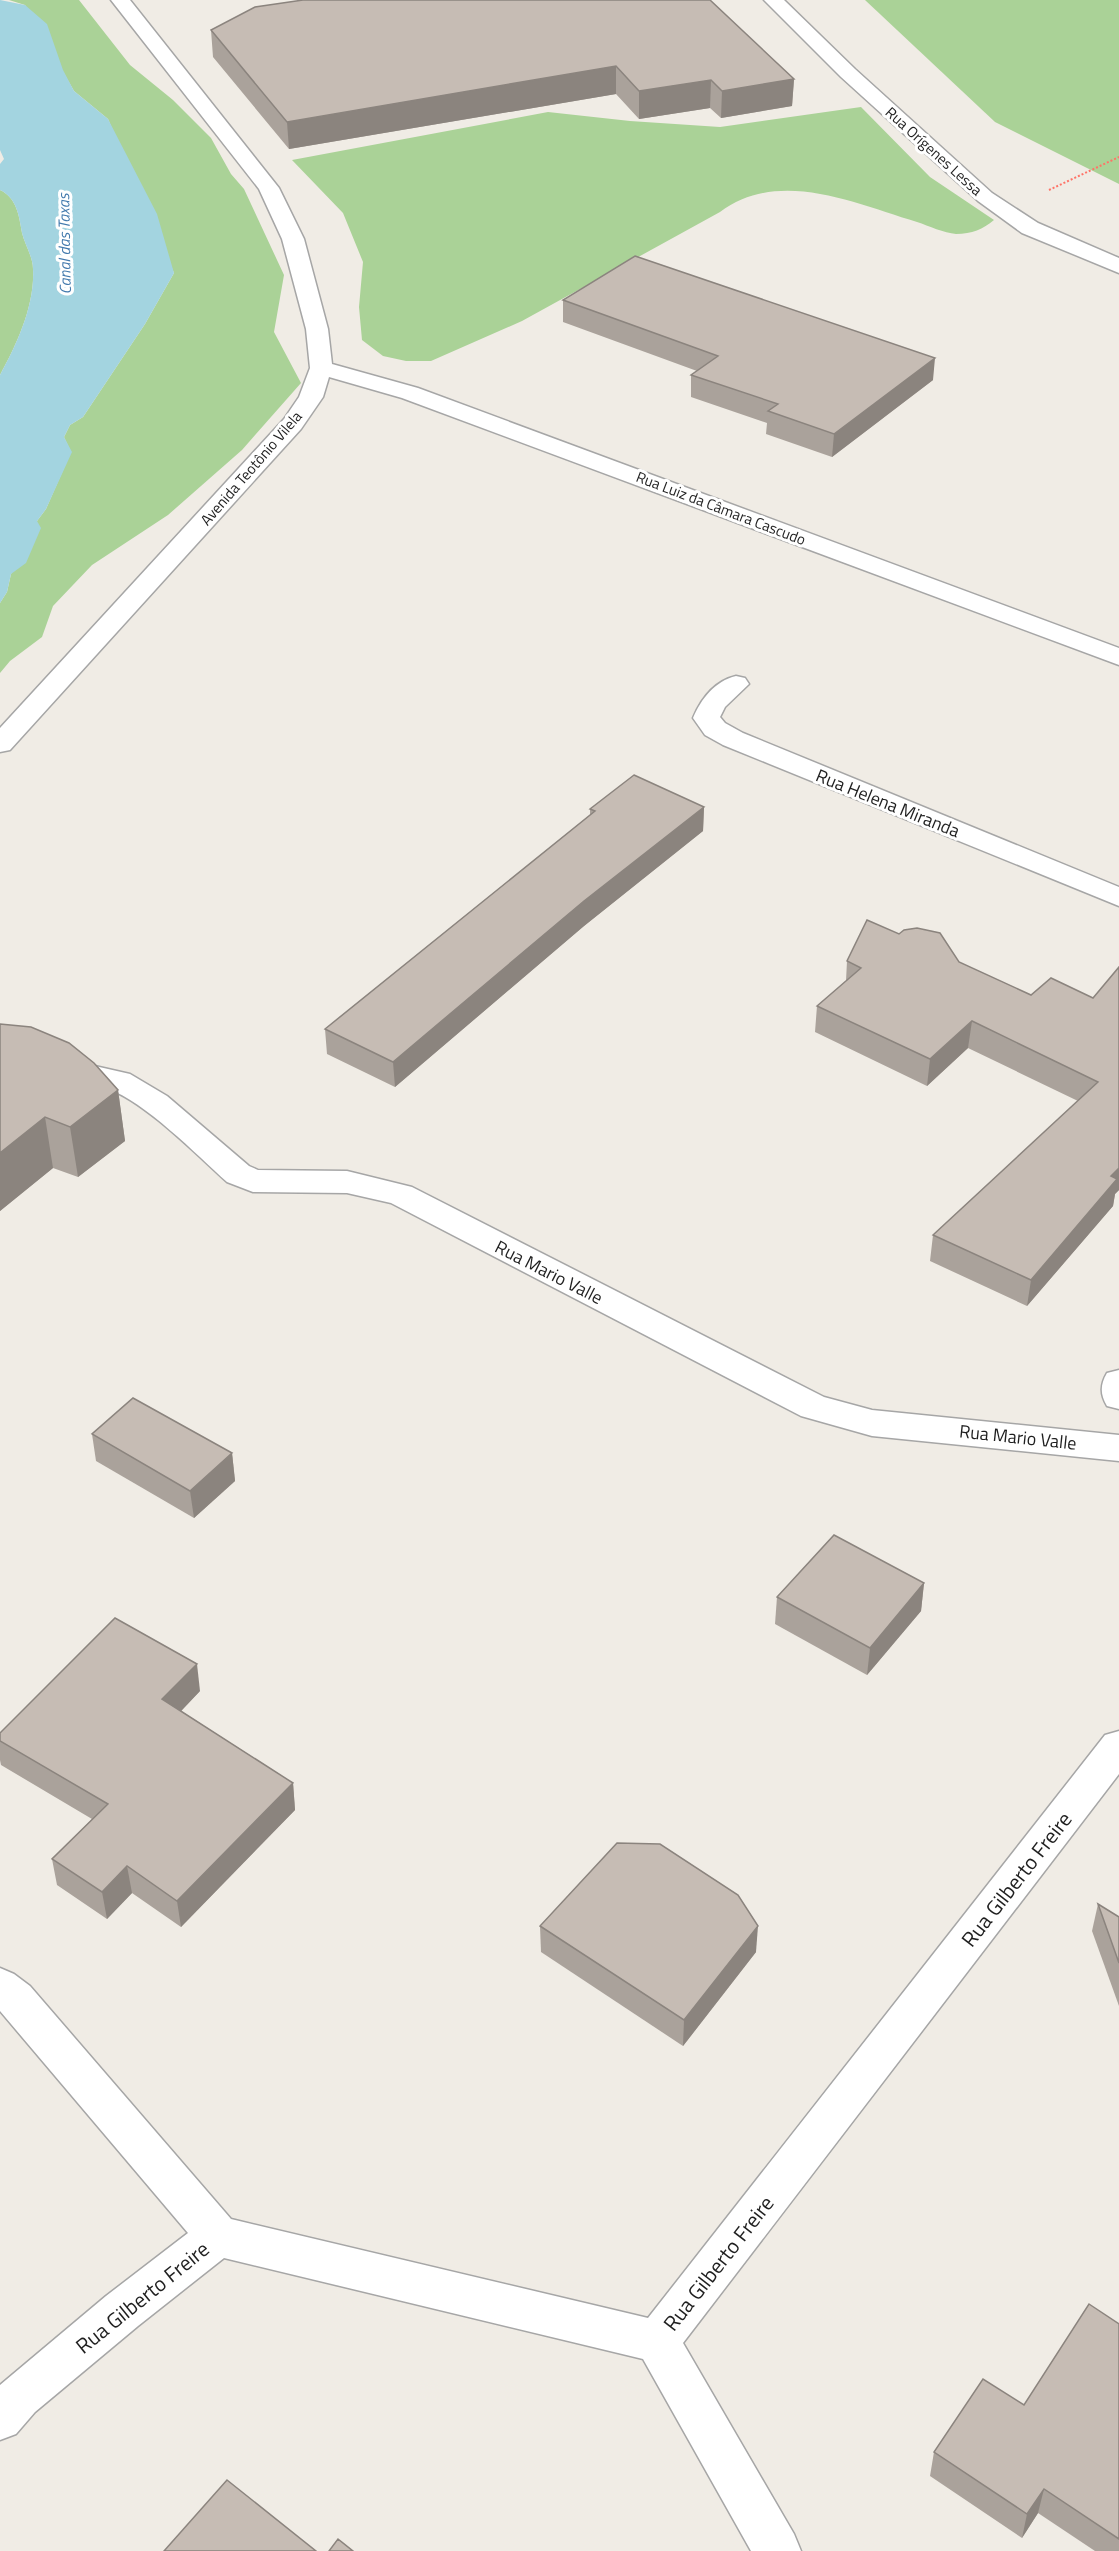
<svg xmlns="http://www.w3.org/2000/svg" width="1119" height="2551" font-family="'Titillium Web',sans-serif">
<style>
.forest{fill:#aad297}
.water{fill:#a3d4e0}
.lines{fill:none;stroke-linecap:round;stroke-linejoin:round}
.minor-casing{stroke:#a6a6a6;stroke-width:3}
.path{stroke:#ff7367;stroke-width:2;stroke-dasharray:2 2;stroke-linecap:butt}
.minor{fill:#fff;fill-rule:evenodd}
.wall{fill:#aaa29b}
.shaded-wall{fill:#8b847e}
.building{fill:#c6bcb4;stroke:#8b847e;stroke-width:1.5}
.labels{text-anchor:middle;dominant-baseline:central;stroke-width:6;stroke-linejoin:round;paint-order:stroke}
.far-street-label{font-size:15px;fill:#1f1f1f;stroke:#fff}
.far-water-label{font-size:16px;font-style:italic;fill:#437aad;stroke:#fff}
.street-label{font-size:18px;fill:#1f1f1f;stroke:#fff}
.near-street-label{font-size:21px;fill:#1f1f1f;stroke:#fff}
</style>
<rect width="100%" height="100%" fill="#f0ece5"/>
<g class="forest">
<polygon points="9,0 79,0 130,65 173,100 211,138 231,174 244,189 284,275 274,332 301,383 242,450 168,515 92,565 53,606 42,637 10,661 0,673 0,603 7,592 11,574 37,521 46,509 71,452 64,437 70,425 83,417 145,324 174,273 108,119 74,91 25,5"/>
<polygon points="865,0 1119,0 1119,184 995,122"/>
<path d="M861 107 930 177 994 220C983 229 972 234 956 234 944 233 929 226 917 222 854 203 779 168 720 212L522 321 431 361H406L383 356 362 340 359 307 363 262 343 213 292 160 548 112 630 121 720 127Z"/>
<path d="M0 190C17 198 19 216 22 233 25 245 33 257 33 269 35 305 17 344 0 375Z"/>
</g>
<path class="water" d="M0 0 25 5 47 24 63 70 74 91 108 119 157 214 174 273 145 324 83 417 70 425 64 437 72 452 46 509 37 521 41 528 26 563 11 574 7 592 0 603V375C17 344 35 305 33 269 33 257 25 245 22 233 19 216 17 198 0 190V164L4 159 0 150Z"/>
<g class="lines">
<g class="minor-casing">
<g id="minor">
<polygon points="111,0 130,0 279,188 304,239 328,329 332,364 418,388 1119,648 1119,665 402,398 329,377 323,397 301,429 10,750 0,752 0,728 284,419 299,397 310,368 306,329 282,239 259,189"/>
<polygon points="764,0 784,0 855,69 992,193 1038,223 1119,258 1119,273 1022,233 978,201 841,77"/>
<path d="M736 676 745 678 749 684 725 707 720 717 725 723 743 733 1119 887V906L723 745 705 735 693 718C701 699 715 681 736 676Z"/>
<path d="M29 1051 130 1074 167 1096 249 1166 258 1170 347 1171 412 1187 824 1397 872 1410 1119 1435V1461L872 1436 801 1416 391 1203 347 1193 253 1192 227 1182C197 1155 144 1101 108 1089 75 1077 34 1071 0 1072V1052Z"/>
<path d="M1119 1370V1409L1107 1406C1100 1394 1100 1385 1107 1373Z"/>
<polygon points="1119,1731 1119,1774 683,2343 794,2534 801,2551 751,2551 643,2359 224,2258 138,2326 35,2412 16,2434 0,2440 0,2385 106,2296 188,2233 0,2011 0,1968 14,1974 30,1986 231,2219 648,2318 1105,1735"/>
</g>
</g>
<polyline class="path" points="1049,190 1119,157"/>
<use href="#minor" class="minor"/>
</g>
<g class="wall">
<polygon points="211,30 794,79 792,106 721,118 710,108 639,119 616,94 289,149 213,57"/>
<polygon points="563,300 933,380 832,457 766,434 767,423 691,397 691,375 697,371 563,322"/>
<polygon points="704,807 703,831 584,926 395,1087 327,1054 325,1029 590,815 590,809"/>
<polygon points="847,961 959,962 1031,995 1093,998 1119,967 1119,1190 1115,1194 1113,1206 1027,1306 930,1261 933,1235 1078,1101 968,1048 927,1086 815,1032 817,1006 846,981"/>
<polygon points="0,1024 118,1090 125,1141 78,1177 53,1168 0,1211"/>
<polygon points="92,1434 232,1453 235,1481 194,1518 96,1461"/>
<polygon points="924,1583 921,1611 867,1675 775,1624 777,1597"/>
<polygon points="200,1691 181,1711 293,1783 295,1810 181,1927 132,1893 107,1919 57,1885 52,1859 92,1819 1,1765 0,1760 0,1733"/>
<polygon points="1098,1904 1119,1917 1119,2006 1092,1931"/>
<polygon points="540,1926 756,1952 683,2046 541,1952"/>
<polygon points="1119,2324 1119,2551 1095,2551 1038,2513 1022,2538 930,2476 934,2452 1024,2405"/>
</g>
<g class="shaded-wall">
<polygon points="616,66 616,94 289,149 287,122"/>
<polygon points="794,79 792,106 721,118 722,91"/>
<polygon points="711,80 710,108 639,119 639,91"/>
<polygon points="935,358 933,380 832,457 834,434"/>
<polygon points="704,807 703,831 584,926 395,1087 393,1062 584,901"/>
<polygon points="972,1021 968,1048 927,1086 930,1059"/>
<polygon points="118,1090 125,1141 78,1177 70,1127"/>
<polygon points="45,1117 53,1168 0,1211 0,1153"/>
<polygon points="1119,1168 1119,1190 1115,1194 1113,1206 1027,1306 1031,1280 1111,1176"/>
<polygon points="232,1453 235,1481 194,1518 190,1491"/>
<polygon points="924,1583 921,1611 867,1675 870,1648"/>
<polygon points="197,1664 200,1691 166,1727 162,1699"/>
<polygon points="293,1783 295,1810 181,1927 177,1901"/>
<polygon points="127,1866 132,1893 107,1919 102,1892"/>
<polygon points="758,1926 756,1952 683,2046 684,2020"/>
<polygon points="1044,2489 1038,2513 1022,2538 1027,2514"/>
</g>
<g class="building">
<polygon points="303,0 710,0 794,79 722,91 711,80 639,91 616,66 287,122 211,30 255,7"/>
<polygon points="635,256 935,358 834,434 768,411 778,404 691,375 718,356 563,300"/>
<polygon points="634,775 704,807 584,901 393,1062 325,1029 595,811 590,809"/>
<polygon points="867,920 899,934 904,930 917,928 940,933 959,962 1031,995 1051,978 1093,998 1119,967 1119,1168 1111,1176 1117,1179 1031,1280 933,1235 1098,1082 972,1021 930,1059 817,1006 861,968 847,961"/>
<polygon points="0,1024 31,1027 69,1043 94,1063 118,1090 70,1127 45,1117 0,1153"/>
<polygon points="133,1398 232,1453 190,1491 92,1434"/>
<polygon points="834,1535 924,1583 870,1648 777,1597"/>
<polygon points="115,1618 197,1664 162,1699 293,1783 177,1901 127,1866 102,1892 52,1859 108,1804 0,1741 0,1733"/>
<polygon points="617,1843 660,1844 738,1895 758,1926 684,2020 540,1926"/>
<polygon points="1098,1904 1119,1917 1119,1963"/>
<polygon points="1089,2304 1119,2324 1119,2539 1044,2489 1027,2514 934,2452 983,2379 1024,2405"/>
<polygon points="227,2480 316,2551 164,2551"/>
<polygon points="338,2539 353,2551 329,2551"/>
</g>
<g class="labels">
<g class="far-street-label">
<text transform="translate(934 151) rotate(42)">Rua Orígenes Lessa</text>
<text transform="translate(251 468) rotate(-49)">Avenida Teotônio Vilela</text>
<text transform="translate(721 508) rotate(21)">Rua Luiz da Câmara Cascudo</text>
</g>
<g class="far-water-label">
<text transform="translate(64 244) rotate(-91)">Canal das Taxas</text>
</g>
<g class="street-label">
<text transform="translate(888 803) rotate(22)">Rua Helena Miranda</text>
<text transform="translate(549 1272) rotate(27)">Rua Mario Valle</text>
<text transform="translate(1018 1437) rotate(6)">Rua Mario Valle</text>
</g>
<g class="near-street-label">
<text transform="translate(1016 1879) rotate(-52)">Rua Gilberto Freire</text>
<text transform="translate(718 2263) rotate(-52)">Rua Gilberto Freire</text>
<text transform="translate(142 2297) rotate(-39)">Rua Gilberto Freire</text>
</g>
</g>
</svg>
